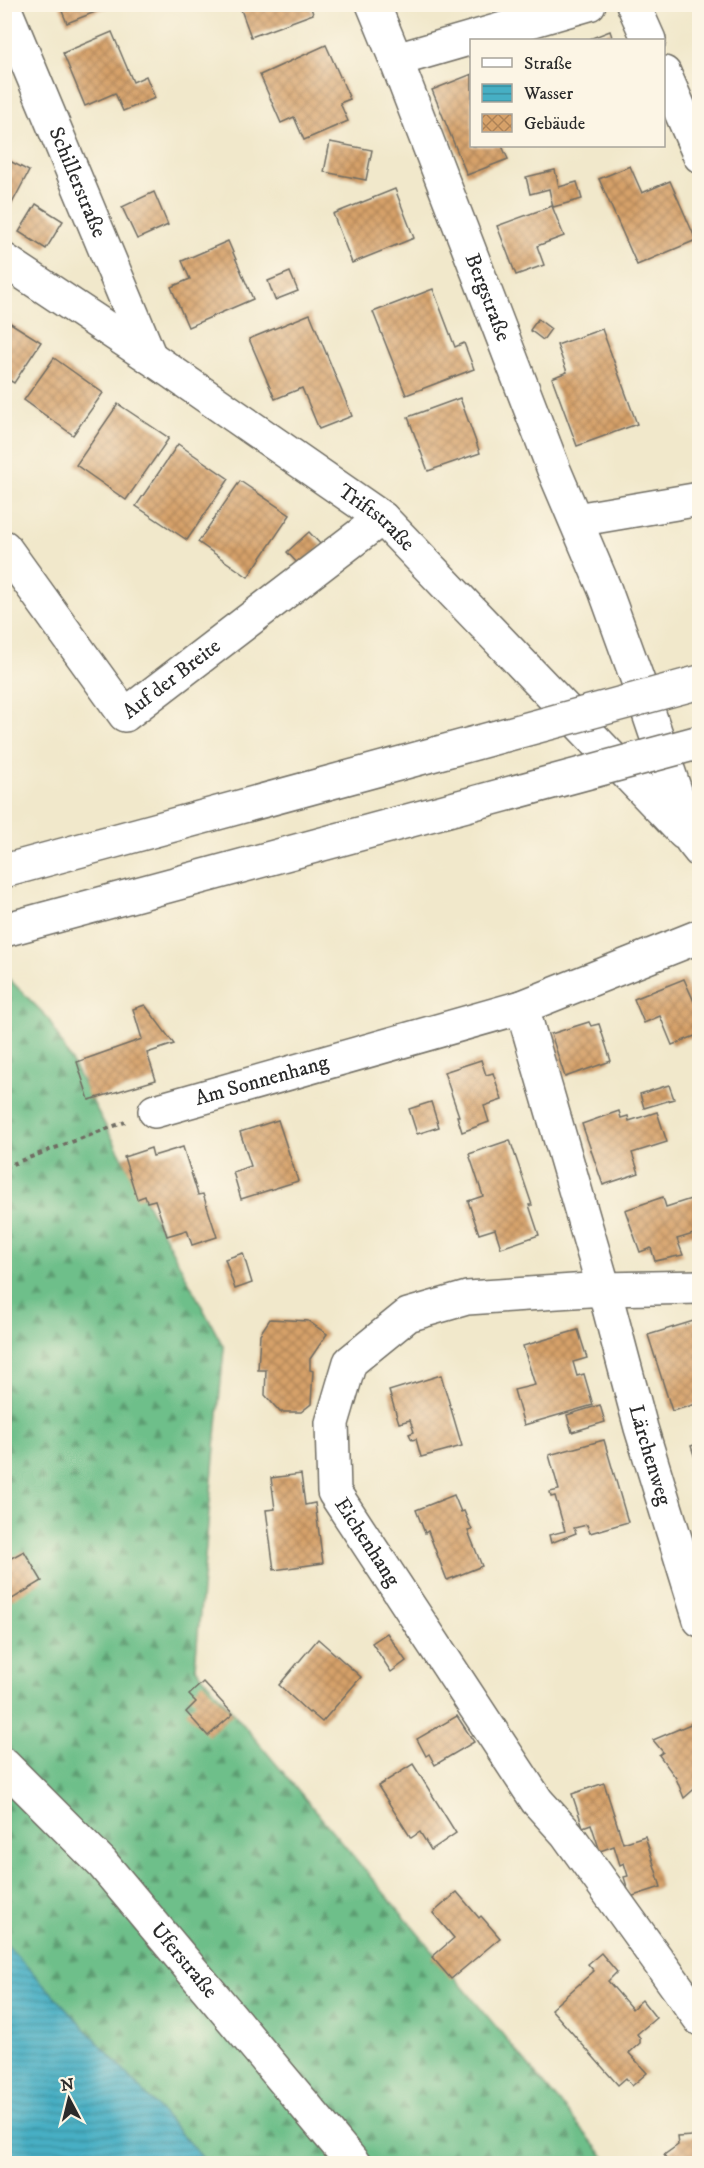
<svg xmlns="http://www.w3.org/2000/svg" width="704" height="2168" font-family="'IM FELL DW Pica',serif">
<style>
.forest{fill:url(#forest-firs);stroke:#4c755a;stroke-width:1.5}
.water{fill:url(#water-rules);stroke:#386d78;stroke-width:1.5}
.building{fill:url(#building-cross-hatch)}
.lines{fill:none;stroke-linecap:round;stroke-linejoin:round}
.minor-casing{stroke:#706d63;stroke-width:36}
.path{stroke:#706d63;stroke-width:4;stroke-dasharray:4.5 4.5;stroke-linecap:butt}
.minor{stroke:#fff;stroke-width:33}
.highway-bridge-casing{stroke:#706d63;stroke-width:36;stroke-linecap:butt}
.highway-bridge{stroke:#fff;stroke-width:33}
.labels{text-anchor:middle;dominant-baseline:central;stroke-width:4.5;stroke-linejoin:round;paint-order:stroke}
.street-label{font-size:21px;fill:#2b2b2b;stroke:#fcf5e5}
</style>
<defs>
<pattern id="forest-firs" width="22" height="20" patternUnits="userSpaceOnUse" patternTransform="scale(1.5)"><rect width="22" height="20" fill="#6ebf8a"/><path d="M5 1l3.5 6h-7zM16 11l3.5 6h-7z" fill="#5b9b71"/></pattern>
<pattern id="water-rules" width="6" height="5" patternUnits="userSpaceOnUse" patternTransform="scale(1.5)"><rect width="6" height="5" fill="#46afc4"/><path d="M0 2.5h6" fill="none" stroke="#3b8f9f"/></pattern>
<pattern id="building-cross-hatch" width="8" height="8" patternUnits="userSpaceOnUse" patternTransform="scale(1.5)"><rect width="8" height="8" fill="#d6a169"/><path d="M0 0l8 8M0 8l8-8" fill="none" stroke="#ae8357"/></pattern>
</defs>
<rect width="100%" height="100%" fill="#fcf5e5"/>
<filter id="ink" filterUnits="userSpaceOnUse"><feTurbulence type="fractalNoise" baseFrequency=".0167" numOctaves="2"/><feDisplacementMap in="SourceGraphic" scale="12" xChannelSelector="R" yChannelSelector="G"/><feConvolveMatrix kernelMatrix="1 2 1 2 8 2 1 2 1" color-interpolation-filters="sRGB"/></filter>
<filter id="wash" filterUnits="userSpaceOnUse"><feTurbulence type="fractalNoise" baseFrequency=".008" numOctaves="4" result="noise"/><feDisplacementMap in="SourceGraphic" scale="24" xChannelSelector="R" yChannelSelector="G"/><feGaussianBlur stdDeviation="1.35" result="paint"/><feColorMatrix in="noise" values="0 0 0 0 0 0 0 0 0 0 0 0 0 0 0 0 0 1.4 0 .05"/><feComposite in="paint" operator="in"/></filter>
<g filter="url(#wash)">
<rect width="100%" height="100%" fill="#f1e8cb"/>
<polygon class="forest" points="9,979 48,1018 224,1348 195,1667 610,2163 207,2163 5,1945 4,980"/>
<polygon class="water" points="5,1943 123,2069 207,2163 5,2163"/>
<g id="blocks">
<g class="building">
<polygon points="59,4 113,4 113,5 67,23"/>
<polygon points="239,4 310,4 313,14 251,37"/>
<polygon points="610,31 613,40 587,40"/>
<polygon points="112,32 133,82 146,76 155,98 123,111 115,93 85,106 63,53"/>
<polygon points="326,45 350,99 340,103 348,121 304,140 294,117 281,123 260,75"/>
<polygon points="472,74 472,146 502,146 508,159 467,175 432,90"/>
<polygon points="330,142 372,150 366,180 324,172"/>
<polygon points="4,158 29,171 8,211 4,209"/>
<polygon points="630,166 642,193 670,181 696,240 637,265 599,179"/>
<polygon points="555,170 559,187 577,182 582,199 553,207 549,189 530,194 526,177"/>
<polygon points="395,189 414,238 352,263 333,214"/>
<polygon points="154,192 168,225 137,239 122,207"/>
<polygon points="36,204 63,221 46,249 19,232"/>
<polygon points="552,206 564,236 537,246 544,265 516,275 497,226"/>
<polygon points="228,241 253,299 188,327 171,287 190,279 182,261"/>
<polygon points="290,272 298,291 275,300 268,281"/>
<polygon points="433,289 455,347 464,343 474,369 406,395 373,312"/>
<polygon points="310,314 352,416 319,429 302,388 275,399 249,339"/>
<polygon points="4,319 41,342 14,383 4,377"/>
<polygon points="538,319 551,329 543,340 530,330"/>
<polygon points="602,329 637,424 577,446 552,378 567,372 557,345"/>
<polygon points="54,358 103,393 73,435 24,400"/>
<polygon points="460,398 480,453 428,471 408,417"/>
<polygon points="118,404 169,438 126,500 76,465"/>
<polygon points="178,444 229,479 187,540 136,506"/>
<polygon points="240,481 290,515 248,577 198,542"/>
<polygon points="309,532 322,546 300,566 287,552"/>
<polygon points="684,979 700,1015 700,1034 672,1045 660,1016 644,1023 634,999"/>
<polygon points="145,1005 174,1044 147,1053 156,1080 89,1100 77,1062 142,1039 133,1009"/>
<polygon points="589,1022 591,1026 599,1024 611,1061 565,1077 551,1034"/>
<polygon points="481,1060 486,1075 493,1073 502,1100 484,1106 489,1122 462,1132 457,1116 459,1116 444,1072"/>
<polygon points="669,1085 674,1099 644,1108 640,1094"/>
<polygon points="431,1102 439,1127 417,1134 409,1109"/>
<polygon points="619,1111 621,1118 628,1116 629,1121 657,1112 667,1142 632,1153 639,1173 603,1185 582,1124"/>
<polygon points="278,1120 298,1181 241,1199 233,1172 251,1166 240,1132"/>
<polygon points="510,1140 532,1205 529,1205 539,1235 501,1248 495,1229 479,1234 468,1201 483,1196 469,1154"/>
<polygon points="183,1147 198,1195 203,1194 217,1237 192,1245 187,1230 167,1236 155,1200 147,1202 145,1196 137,1199 124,1157 151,1148 153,1156"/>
<polygon points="700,1196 700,1232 677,1239 683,1255 655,1261 651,1248 640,1252 625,1210 663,1197 666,1207"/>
<polygon points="243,1253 252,1283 235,1289 225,1259"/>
<polygon points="270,1319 308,1321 327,1334 310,1359 310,1370 313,1371 311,1404 301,1412 280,1412 265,1395 266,1370 258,1370 260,1334"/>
<polygon points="700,1319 700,1403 672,1411 648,1335"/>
<polygon points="578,1330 587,1358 573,1362 577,1376 584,1374 593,1405 524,1425 514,1390 535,1385 523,1346"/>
<polygon points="441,1375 462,1446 421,1457 416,1439 412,1440 409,1434 414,1432 410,1420 399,1423 389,1391"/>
<polygon points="600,1405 605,1422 572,1432 567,1415"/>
<polygon points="604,1440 628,1522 590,1533 587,1525 574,1528 576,1533 551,1543 549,1535 565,1531 555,1496 551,1497 550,1492 559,1490 549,1455"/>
<polygon points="700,1443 700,1470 699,1470 691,1446"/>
<polygon points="301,1474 305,1505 315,1503 323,1563 274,1570 266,1510 275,1509 271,1478"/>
<polygon points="454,1495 461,1512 464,1511 472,1530 468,1531 482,1566 447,1580 428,1531 425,1533 416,1510"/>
<polygon points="24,1551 42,1581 4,1604 4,1562"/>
<polygon points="387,1633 406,1661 391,1672 372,1643"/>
<polygon points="318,1639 361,1677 322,1722 310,1712 309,1713 279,1685"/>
<polygon points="203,1682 233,1714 208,1736 186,1712 196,1702 189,1695"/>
<polygon points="457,1716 474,1742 435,1765 429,1754 426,1756 417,1739"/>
<polygon points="700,1720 700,1784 684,1798 676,1778 659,1755 663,1752 653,1740"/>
<polygon points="413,1764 456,1833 431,1850 420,1832 411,1838 378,1786"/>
<polygon points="604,1783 623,1843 645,1836 661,1887 630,1897 624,1877 628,1876 624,1863 620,1865 614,1846 600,1851 591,1824 583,1827 572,1794"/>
<polygon points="457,1892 479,1918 481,1916 500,1938 451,1979 432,1957 454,1938 433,1913"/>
<polygon points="601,1953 617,1972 608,1981 632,2009 642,2000 656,2018 637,2034 640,2038 640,2043 629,2053 647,2073 632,2086 626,2078 618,2085 551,2009 594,1971 588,1964"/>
<polygon points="700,2131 700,2164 670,2164 664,2155 678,2145 677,2137 693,2136"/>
</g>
</g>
</g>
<g filter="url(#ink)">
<use href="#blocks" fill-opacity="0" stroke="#706d63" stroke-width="1.5"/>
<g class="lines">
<g class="minor-casing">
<g id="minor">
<path id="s1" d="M373 4 396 60 554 470 605 590 639 684 692 841 700 851"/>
<polyline points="633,4 649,40"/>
<path id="s2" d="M4 7 150 357"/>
<polyline points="396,60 589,4"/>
<polyline points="664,73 700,156"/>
<path id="s3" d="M4 260 150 357 382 518 684 833"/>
<polyline points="576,520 700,499"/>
<path id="s4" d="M4 547 125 715 382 518"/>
<path id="s5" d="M522 1007 604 1289 641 1428 700 1620"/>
<path id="s6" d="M155 1111 522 1007 700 936"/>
<path id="s7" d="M700 1287 604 1289 467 1298 408 1315 350 1362 332 1423 334 1492 537 1801 567 1834 700 2019"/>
<path id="s8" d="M4 1765 102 1863 354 2164"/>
</g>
</g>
<polyline class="path" points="4,1167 125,1122"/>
<use href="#minor" class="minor"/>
<g class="highway-bridge-casing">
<g id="highway-bridge">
<polyline points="4,871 700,682"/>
<polyline points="4,930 700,742"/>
</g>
</g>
<use href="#highway-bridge" class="highway-bridge"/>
</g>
</g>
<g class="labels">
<g class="street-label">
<text stroke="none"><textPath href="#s2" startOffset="190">Schillerstraße</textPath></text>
<text stroke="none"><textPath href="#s1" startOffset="315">Bergstraße</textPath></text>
<text stroke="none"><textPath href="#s3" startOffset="453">Triftstraße</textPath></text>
<text stroke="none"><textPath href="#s4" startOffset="266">Auf der Breite</textPath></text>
<text stroke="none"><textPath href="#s6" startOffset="111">Am Sonnenhang</textPath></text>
<text stroke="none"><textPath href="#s5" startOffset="466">Lärchenweg</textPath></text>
<text stroke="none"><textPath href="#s7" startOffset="562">Eichenhang</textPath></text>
<text stroke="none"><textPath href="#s8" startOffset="266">Uferstraße</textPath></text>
</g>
</g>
<rect width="704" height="2168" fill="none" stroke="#fcf5e5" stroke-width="24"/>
<rect x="470" y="39" width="195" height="108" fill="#fcf5e5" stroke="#a8a49b" stroke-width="1.5"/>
<rect x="482" y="58" width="30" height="9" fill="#ffffff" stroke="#a8a49b" stroke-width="1.5"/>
<text x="524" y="69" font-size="18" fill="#2b2b2b">Straße</text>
<rect x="482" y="84" width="30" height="18" fill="url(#water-rules)" stroke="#a8a49b" stroke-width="1.5"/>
<text x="524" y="99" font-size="18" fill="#2b2b2b">Wasser</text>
<rect x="482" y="114" width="30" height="18" fill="url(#building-cross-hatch)" stroke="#a8a49b" stroke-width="1.5"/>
<text x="524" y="129" font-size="18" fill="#2b2b2b">Gebäude</text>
<g transform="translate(69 2099) rotate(353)" stroke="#fcf5e5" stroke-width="4.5" paint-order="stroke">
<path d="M0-4.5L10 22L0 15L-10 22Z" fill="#2b2b2b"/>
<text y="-9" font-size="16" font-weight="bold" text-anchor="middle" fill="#2b2b2b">N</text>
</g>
</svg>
